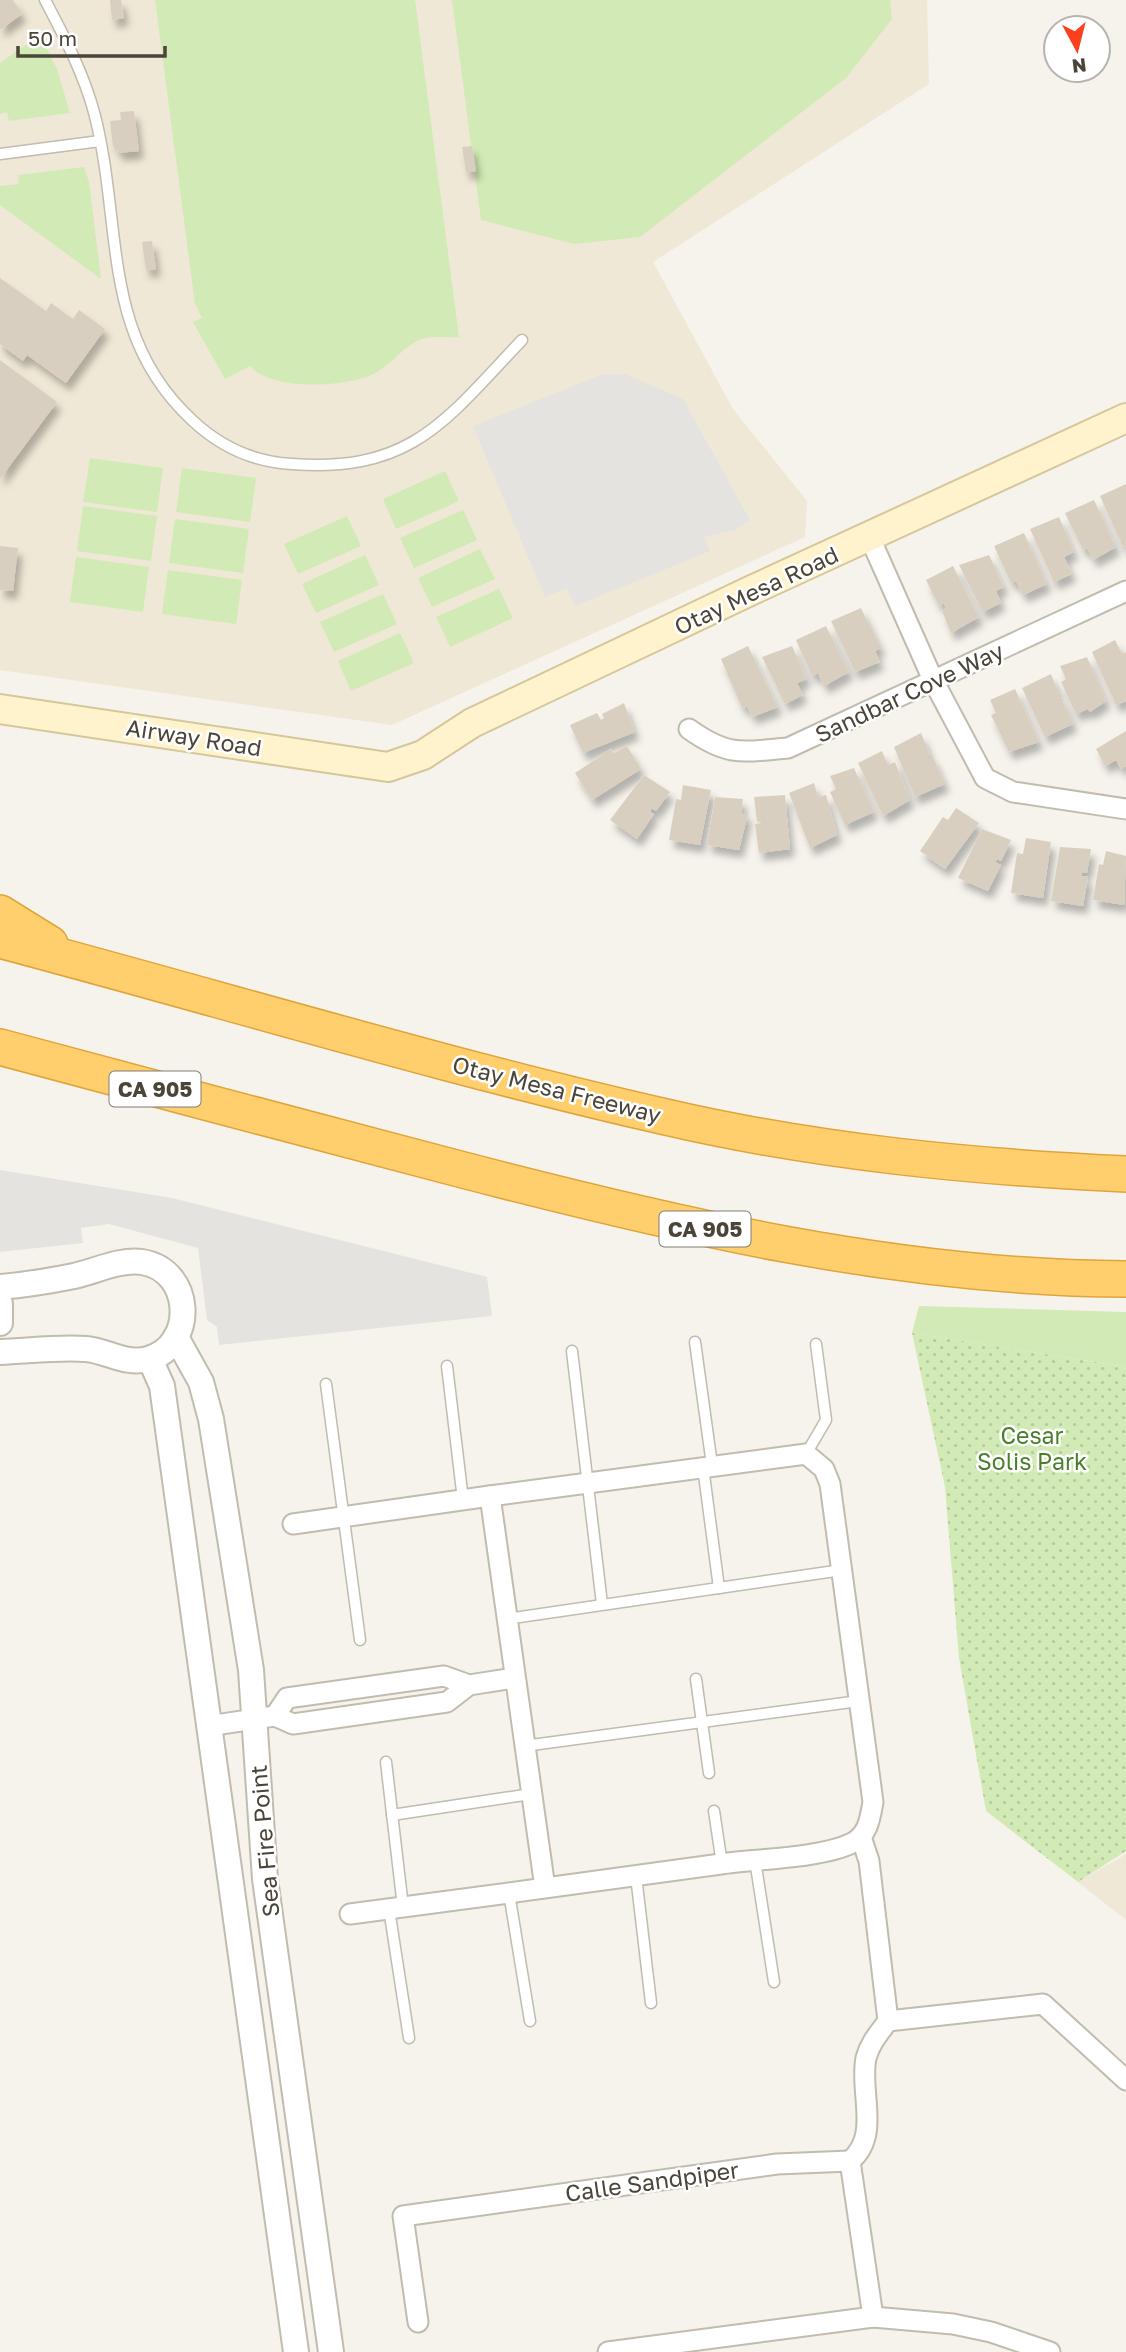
<svg xmlns="http://www.w3.org/2000/svg" width="1126" height="2352" font-family="'Golos Text',sans-serif">
<style>
.education{fill:#efe8d6}
.green{fill:#d2eab5}
.park{fill:url(#park-dots)}
.parking{fill:#e5e3e0}
.building{fill:#d8cfc1;filter:url(#shadow)}
.lines{fill:none;stroke-linecap:round;stroke-linejoin:round}
.service-casing{stroke:#c2bbae;stroke-width:13}
.minor-casing{stroke:#c2bbae;stroke-width:23}
.tertiary-casing{stroke:#c2bbae;stroke-width:28}
.secondary-casing{stroke:#d6c79b;stroke-width:32}
.motorway-casing{stroke:#e0a43c;stroke-width:38}
.service{stroke:#fff;stroke-width:10}
.minor{stroke:#fff;stroke-width:19}
.tertiary{stroke:#fff;stroke-width:24}
.secondary{stroke:#fff3cd;stroke-width:28}
.motorway{stroke:#ffcf6e;stroke-width:35}
.labels{text-anchor:middle;dominant-baseline:central;stroke-width:5;stroke-linejoin:round;paint-order:stroke}
.shield{fill:#fff;stroke:#817c74;stroke-width:2}
.shield-label{font-size:21px;font-weight:bold;fill:#4b4439}
.street-label{font-size:23px;fill:#4b4439;stroke:#fff}
.park-label{font-size:23px;fill:#4a7f2a;stroke:#fff}
</style>
<defs>
<pattern id="park-dots" width="8" height="8" patternUnits="userSpaceOnUse" patternTransform="scale(1.75)"><rect width="8" height="8" fill="#d2eab5"/><path d="M2 2h.1M6 6h.1" fill="none" stroke="#b6ca9c" stroke-width="1.8" stroke-linecap="round"/></pattern>
<filter id="shadow"><feDropShadow dx="4.5" dy="8" stdDeviation="3.5" flood-color="#0004"/></filter>
</defs>
<rect width="100%" height="100%" fill="#f6f3ec"/>
<g class="education">
<polygon points="0,0 927,0 929,84 653,262 733,409 807,501 805,537 392,725 0,670"/>
<polygon points="1126,1854 1126,1920 1078,1882"/>
</g>
<g class="green">
<path d="M155 0H415L459 337C447 338 427 335 417 341 400 350 387 369 369 376 340 387 272 391 250 366L225 379 193 322 202 318 195 304Z"/>
<polygon points="452,0 890,0 892,19 846,78 640,237 574,244 481,220"/>
<polygon points="40,35 57,69 70,113 9,121 7,112 0,114 0,63"/>
<polygon points="84,167 89,182 101,279 0,205 0,186 19,184 18,175"/>
<polygon points="90,458 163,468 157,512 83,502"/>
<polygon points="182,468 256,478 250,522 176,512"/>
<polygon points="445,471 459,501 396,529 383,499"/>
<polygon points="83,506 157,516 151,561 77,551"/>
<polygon points="463,510 477,540 414,568 400,538"/>
<polygon points="347,516 361,546 298,574 284,544"/>
<polygon points="175,519 249,529 243,573 169,563"/>
<polygon points="480,549 495,579 432,607 418,578"/>
<polygon points="365,555 379,585 316,613 302,584"/>
<polygon points="76,557 149,567 143,612 70,602"/>
<polygon points="168,570 242,580 236,624 162,614"/>
<polygon points="499,589 513,618 450,647 436,617"/>
<polygon points="383,594 397,624 334,652 320,622"/>
<polygon points="400,633 414,663 351,691 338,661"/>
<polygon points="919,1306 1126,1312 1126,1367 912,1333"/>
</g>
<polygon class="park" points="912,1333 1126,1367 1126,1851 1078,1882 986,1811 959,1658 945,1487"/>
<g class="parking">
<polygon points="603,374 625,374 683,399 750,520 735,530 704,537 710,551 575,606 567,588 545,597 473,426"/>
<polygon points="0,1170 172,1198 487,1277 492,1316 219,1345 217,1327 207,1320 198,1248 109,1224 81,1228 83,1243 0,1252"/>
</g>
<g class="building">
<polygon points="0,0 13,0 22,14 0,30"/>
<polygon points="110,0 121,0 124,18 112,20"/>
<polygon points="134,111 139,151 118,153 117,146 113,146 110,121 121,120 120,112"/>
<polygon points="472,146 476,171 466,172 462,147"/>
<polygon points="152,241 156,269 146,270 142,242"/>
<polygon points="0,278 46,311 51,303 73,319 79,310 105,329 66,383 27,355 23,361 0,344"/>
<polygon points="0,360 57,402 0,479"/>
<polygon points="1126,484 1126,546 1123,547 1100,496"/>
<polygon points="1094,500 1116,547 1093,560 1087,548 1083,550 1065,513"/>
<polygon points="1059,517 1074,552 1064,557 1072,574 1054,582 1030,529"/>
<polygon points="1024,533 1047,584 1023,595 1016,581 1011,583 994,546"/>
<polygon points="0,546 18,548 13,591 0,590"/>
<polygon points="989,555 1004,587 996,591 1001,603 983,612 959,565"/>
<polygon points="953,566 979,617 951,633 942,611 946,609 944,603 939,606 926,580"/>
<polygon points="861,608 881,648 875,651 880,662 855,672 831,621"/>
<polygon points="826,626 849,672 824,686 818,673 812,676 796,640"/>
<polygon points="1115,640 1122,654 1126,652 1126,701 1116,705 1092,652"/>
<polygon points="748,646 778,707 752,717 747,706 742,708 721,659"/>
<polygon points="792,646 807,679 797,683 803,695 785,704 762,657"/>
<polygon points="1087,657 1106,701 1090,712 1088,709 1076,714 1061,682 1066,679 1060,666"/>
<polygon points="1051,674 1059,695 1056,699 1061,697 1073,724 1045,737 1022,688"/>
<polygon points="1015,689 1039,742 1009,752 991,715 996,713 990,700"/>
<polygon points="624,703 635,732 583,753 570,725 597,713 601,720 604,718 602,714"/>
<polygon points="1126,731 1126,766 1121,769 1116,760 1105,766 1096,749"/>
<polygon points="921,733 930,755 926,757 933,757 945,784 915,797 894,747"/>
<polygon points="627,746 641,769 592,800 575,773 611,749 614,753"/>
<polygon points="882,751 888,765 895,762 910,800 883,816 858,763"/>
<polygon points="854,768 874,812 845,825 830,792 836,789 830,776"/>
<polygon points="644,775 670,792 656,811 652,808 650,812 654,814 637,839 610,820"/>
<polygon points="814,783 818,797 826,795 837,835 810,848 789,793"/>
<polygon points="683,785 711,790 700,845 669,840 676,799 681,800"/>
<polygon points="785,795 790,849 759,853 755,824 762,823 757,821 754,797"/>
<polygon points="715,797 743,799 741,813 748,813 739,850 707,845"/>
<polygon points="956,808 979,823 945,869 920,851 943,817 948,820"/>
<polygon points="982,829 1011,840 1001,861 997,859 995,862 1001,865 988,891 958,878"/>
<polygon points="1026,838 1051,842 1043,898 1011,893 1017,853 1023,854"/>
<polygon points="1060,847 1091,849 1087,873 1082,872 1082,876 1088,877 1083,906 1051,901"/>
<polygon points="1106,851 1126,856 1124,905 1093,900 1099,864 1103,865"/>
</g>
<g class="lines">
<g class="service-casing">
<g id="service">
<path d="M45 0C64 36 85 76 95 116 123 227 100 336 193 421 221 447 254 462 292 464 412 473 446 420 522 340"/>
<polyline points="0,154 100,141"/>
<polyline points="695,1342 712,1465"/>
<polyline points="572,1351 602,1604"/>
<polyline points="447,1366 463,1500"/>
<polyline points="326,1384 360,1640"/>
<polyline points="806,1454 826,1420 816,1344"/>
<polyline points="703,1467 719,1588"/>
<polyline points="506,1619 842,1570"/>
<polyline points="696,1679 709,1773"/>
<polyline points="524,1746 859,1701"/>
<polyline points="386,1762 403,1907"/>
<polyline points="714,1811 722,1864"/>
<polyline points="392,1815 531,1794"/>
<polyline points="755,1860 774,1982"/>
<polyline points="636,1876 651,2003"/>
<polyline points="509,1893 530,2021"/>
<polyline points="389,1909 409,2038"/>
</g>
</g>
<g class="minor-casing">
<g id="minor">
<polyline points="870,538 933,680 985,778 1013,792 1126,809"/>
<path d="M689 729C728 757 742 752 788 748L1126 591"/>
<polyline points="293,1524 490,1496"/>
<polyline points="275,1716 287,1698 444,1676 469,1685"/>
<polyline points="208,1726 275,1716 293,1724 447,1702 469,1685 514,1678"/>
<polyline points="861,1837 869,1861 888,2021"/>
<path d="M350 1914C474 1898 597 1881 721 1864 756 1859 822 1858 852 1843 868 1835 870 1819 873 1802L830 1484 824 1469 806 1454 490 1496 545 1888"/>
<path d="M850 2161C881 2136 859 2092 866 2058 870 2043 879 2033 888 2021L1043 2004 1126 2080"/>
<polyline points="418,2322 403,2216 777,2164 850,2161 873,2317"/>
<polyline points="608,2352 873,2317 953,2324 991,2332 1050,2352"/>
</g>
</g>
<g class="tertiary-casing">
<g id="tertiary">
<path d="M0 1287C25 1285 49 1281 74 1276 96 1271 120 1259 142 1262 193 1270 197 1345 148 1359 126 1365 108 1351 86 1349 57 1347 28 1351 0 1352"/>
<polyline points="0,1304 0,1323"/>
<polyline points="176,1337 201,1382 211,1419 251,1670 265,1879 331,2352"/>
<polyline points="150,1359 162,1386 296,2352"/>
</g>
</g>
<g class="secondary-casing">
<polyline id="secondary" points="0,709 388,767 423,755 472,723 750,591 1126,418"/>
</g>
<g class="motorway-casing">
<g id="motorway">
<polyline points="0,913 50,944"/>
<path d="M0 940C222 999 442 1066 666 1117 817 1152 972 1167 1126 1174"/>
<path d="M0 1047C149 1087 299 1127 448 1166 669 1224 896 1278 1126 1279"/>
</g>
</g>
<use href="#service" class="service"/>
<use href="#minor" class="minor"/>
<use href="#tertiary" class="tertiary"/>
<use href="#secondary" class="secondary"/>
<use href="#motorway" class="motorway"/>
</g>
<g class="labels">
<g class="shield">
<rect x="109.5" y="1071.5" width="91" height="35" rx="5"/>
<rect x="659.5" y="1211.5" width="91" height="35" rx="5"/>
</g>
<g class="shield-label">
<text x="155" y="1089">CA 905</text>
<text x="705" y="1229">CA 905</text>
</g>
<g class="street-label">
<text transform="translate(756 590) rotate(-25)">Otay Mesa Road</text>
<text transform="translate(909 692) rotate(-25)">Sandbar Cove Way</text>
<text transform="translate(194 737) rotate(9)">Airway Road</text>
<text transform="translate(557 1089) rotate(14)">Otay Mesa Freeway</text>
<text transform="translate(264 1841) rotate(-95)">Sea Fire Point</text>
<text transform="translate(652 2181) rotate(-8)">Calle Sandpiper</text>
</g>
<g class="park-label">
<text x="1032" y="1435">Cesar<tspan x="1032" dy="26">Solis Park</tspan></text>
</g>
</g>
<g transform="translate(1077 49) rotate(173)"><circle r="33" fill="#ffffff" stroke="#b7b4b0" stroke-width="2"/>
<path d="M0-5L12 26L0 18L-12 26Z" fill="#fc3f1d"/>
<text y="-10" font-size="19" font-weight="bold" text-anchor="middle" fill="#4b4439">N</text>
</g>
<path d="M18 46v10h147v-10" fill="none" stroke="#4b4439" stroke-width="3.5"/>
<text x="28" y="46" font-size="21" fill="#4b4439" stroke="#ffffff" stroke-width="5" paint-order="stroke">50 m</text>
</svg>
